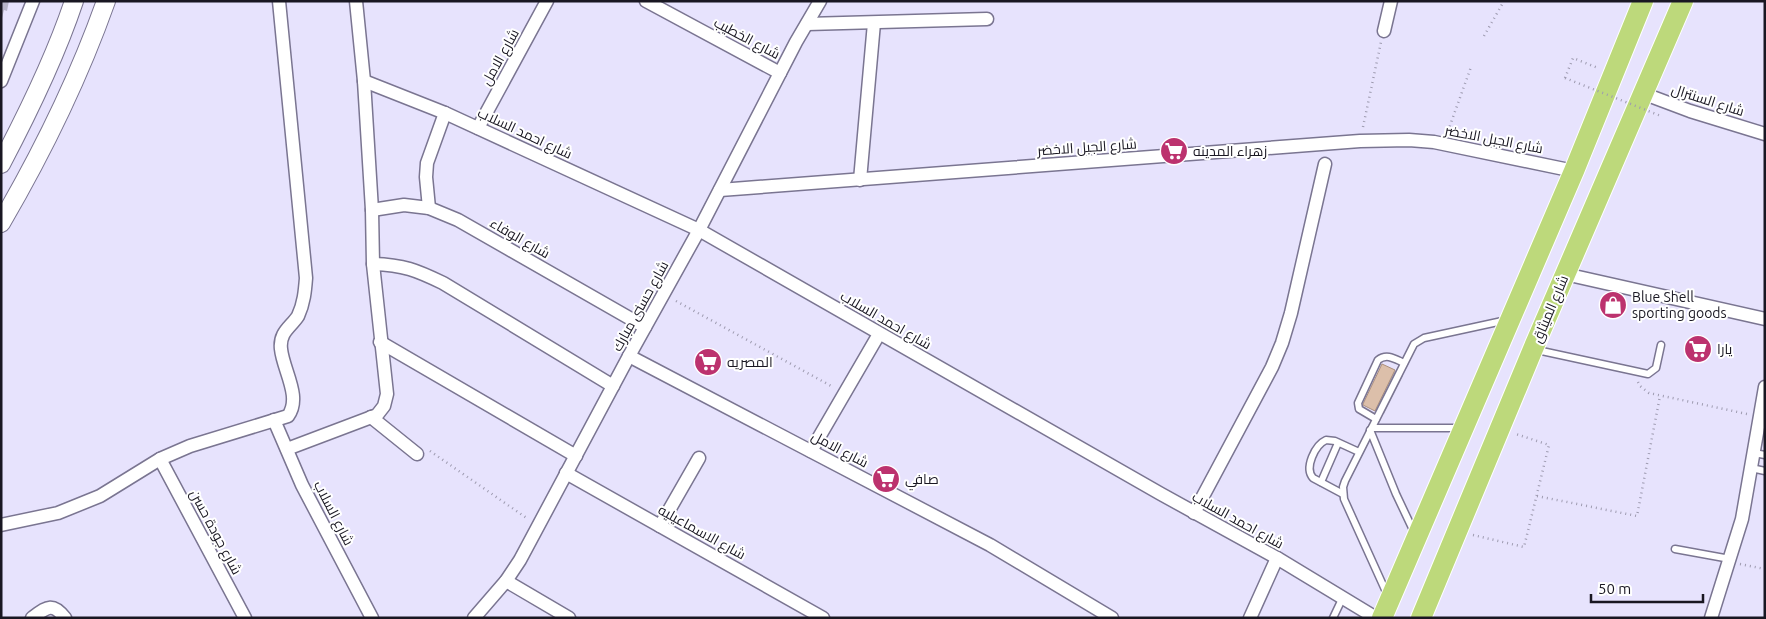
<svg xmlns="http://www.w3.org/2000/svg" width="1766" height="619" font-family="Ubuntu,Cairo,sans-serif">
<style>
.shadow{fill:#0003}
.building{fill:#dcbfaa;stroke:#ab8f7c}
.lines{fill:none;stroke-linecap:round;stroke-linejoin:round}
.lane-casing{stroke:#7a7591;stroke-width:9}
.street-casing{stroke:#7a7591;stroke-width:15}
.secondary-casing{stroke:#7a7591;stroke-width:20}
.primary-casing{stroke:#fff;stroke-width:22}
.path{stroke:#9e9bb0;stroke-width:2.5;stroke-dasharray:1 4;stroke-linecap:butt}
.lane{stroke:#fff;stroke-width:6}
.street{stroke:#fff;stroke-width:12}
.secondary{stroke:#fff;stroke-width:18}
.primary{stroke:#bdd97b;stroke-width:20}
.path-bridge{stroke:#9e9bb0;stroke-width:2.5;stroke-dasharray:1 4;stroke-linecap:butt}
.labels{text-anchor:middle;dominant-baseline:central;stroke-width:4;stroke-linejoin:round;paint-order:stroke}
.street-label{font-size:14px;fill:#191722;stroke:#fff}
.poi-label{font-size:14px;fill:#191722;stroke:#fff;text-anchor:start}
</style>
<rect width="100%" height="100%" fill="#e7e3fd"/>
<g class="shadow">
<polygon points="1,1 9,1 7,11 4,10 2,18"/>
<polygon points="1382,366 1403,376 1384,414 1373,410"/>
</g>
<polygon class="building" points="1382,364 1395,370 1375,411 1363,405 1363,404"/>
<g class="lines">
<g class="lane-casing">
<g id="lane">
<polyline points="1537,350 1648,374 1656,368 1661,345"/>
<path d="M1376 419 1359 409 1358 403 1378 360C1387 353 1395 359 1404 363"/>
<polyline points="1372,428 1461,428"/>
<polyline points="1370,430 1396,494 1414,532"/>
<polyline points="1754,453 1765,455"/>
<polyline points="1751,468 1765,471"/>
<polyline points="1321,482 1338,443"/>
<path d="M1343 494 1313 478C1304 468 1315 445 1326 440L1335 441 1359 452"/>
<polyline points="1675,549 1730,559"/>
<polyline points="1387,594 1344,499 1343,487 1345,481 1414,344 1424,338 1507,320"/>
<polyline points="1333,618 1343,597"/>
</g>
</g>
<g class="street-casing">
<g id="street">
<polyline points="646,1 780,73"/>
<polyline points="807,24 987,19"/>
<polyline points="1384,31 1391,1"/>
<polyline points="1,81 33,1"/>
<polyline points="364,81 445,113 699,230 1161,494 1277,558 1376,618"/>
<polyline points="1642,93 1690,111 1765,134"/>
<polyline points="478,128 547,1"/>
<polyline points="860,180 874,23"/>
<polyline points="720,190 1360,141 1409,140 1434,142 1574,171"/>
<polyline points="429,208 426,177 427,163 445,113"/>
<polyline points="372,210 404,205 429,208 458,220 645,327"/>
<path d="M373 264C404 265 416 270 443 283L613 386"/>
<polyline points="1565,274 1765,319"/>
<polyline points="380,342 576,456"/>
<polyline points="629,356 990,545 1112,618"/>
<polyline points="371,417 417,454"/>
<polyline points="274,420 302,485 372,618"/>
<polyline points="287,449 377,415 384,406 387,394 373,264 372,210 364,81 356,1"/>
<polyline points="811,451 879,334"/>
<polyline points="160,459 245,618"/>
<polyline points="566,473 823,618"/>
<polyline points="1194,513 1272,367 1282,343 1291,313 1325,164"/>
<path d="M1 525 58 513 100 496 160 459 190 446 288 416C302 397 283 370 281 349 279 332 291 327 298 316 304 303 305 291 306 278L279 1"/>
<polyline points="660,526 699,458"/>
<polyline points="506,581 569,618"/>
<path d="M32 618C46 608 52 601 65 618"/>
<polyline points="474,618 506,581 520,560 629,356 699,230 796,42 820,1"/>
<polyline points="1250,618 1277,558"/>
<polyline points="1711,618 1742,519 1765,387"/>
</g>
</g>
<g class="secondary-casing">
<g id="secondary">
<path d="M1 164C29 111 55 58 74 1"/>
<path d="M1 223C43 151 78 80 106 1"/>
</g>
</g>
<g class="primary-casing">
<g id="primary">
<polyline points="1382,618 1574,171 1643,1"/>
<polyline points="1421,618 1533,349 1683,1"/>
</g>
</g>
<g class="path">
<polyline points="1484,36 1504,1"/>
<polyline points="1565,78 1573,58 1598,68"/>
<polyline points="1363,127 1381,42"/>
<polyline points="1448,131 1471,67"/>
<polyline points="676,301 833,387"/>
<polyline points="1638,382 1640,386 1649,393 1747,414"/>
<polyline points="430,451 528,519"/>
<polyline points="1537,496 1637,516 1660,396"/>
<polyline points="1473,535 1524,547 1549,445 1516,434"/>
<polyline points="1740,564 1765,569"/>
</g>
<use href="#lane" class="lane"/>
<use href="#street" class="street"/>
<use href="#secondary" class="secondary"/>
<use href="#primary" class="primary"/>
<polyline class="path-bridge" points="1565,78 1661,116"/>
</g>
<defs>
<g id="supermarket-disc" transform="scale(1.4375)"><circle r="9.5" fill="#bc326e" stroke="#fff"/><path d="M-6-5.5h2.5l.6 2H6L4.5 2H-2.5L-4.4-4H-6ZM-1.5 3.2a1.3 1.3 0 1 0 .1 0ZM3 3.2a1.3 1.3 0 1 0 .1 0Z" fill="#fff"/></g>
<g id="shop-disc" transform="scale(1.4375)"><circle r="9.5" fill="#bc326e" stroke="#fff"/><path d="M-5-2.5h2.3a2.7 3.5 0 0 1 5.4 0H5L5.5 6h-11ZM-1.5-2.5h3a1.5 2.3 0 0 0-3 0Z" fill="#fff"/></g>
</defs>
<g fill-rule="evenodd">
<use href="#supermarket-disc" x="1174" y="151"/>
<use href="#shop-disc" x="1613" y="305"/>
<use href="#supermarket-disc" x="1698" y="349"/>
<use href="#supermarket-disc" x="708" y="362"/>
<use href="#supermarket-disc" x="886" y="479"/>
</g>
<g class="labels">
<g class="street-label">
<text transform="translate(747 38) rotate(28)">شارع الخطيب</text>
<text transform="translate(500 57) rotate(-61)">شارع الامل</text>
<text transform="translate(1708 100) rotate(18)">شارع السنترال</text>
<text transform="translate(525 133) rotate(25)">شارع احمد السلاب</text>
<text transform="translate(1494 139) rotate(11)">شارع الجبل الاخضر</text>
<text transform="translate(1087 147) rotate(-4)">شارع الجبل الاخضر</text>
<text transform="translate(520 238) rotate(30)">شارع الوفاء</text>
<text transform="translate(640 306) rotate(-61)">شارع حسنى مبارك</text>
<text transform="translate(1550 309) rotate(-67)">شارع الميثاق</text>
<text transform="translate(886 320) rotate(30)">شارع احمد السلاب</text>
<text transform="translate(840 449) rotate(28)">شارع الامل</text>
<text transform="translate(334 513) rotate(63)">شارع السلاب</text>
<text transform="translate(1238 520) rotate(29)">شارع احمد السلاب</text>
<text transform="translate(216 532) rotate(62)">شارع جودة حسن</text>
<text transform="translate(702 532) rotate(29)">شارع الاسماعيليه</text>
</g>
<g class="poi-label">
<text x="1193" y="151">زهراء المدينه</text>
<text x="1632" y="297">Blue Shell<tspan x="1632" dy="16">sporting goods</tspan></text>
<text x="1717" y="349">يارا</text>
<text x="727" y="362">المصريه</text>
<text x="905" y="479">صافي</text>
</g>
</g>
<rect width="1766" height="619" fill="none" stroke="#191722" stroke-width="5"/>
<path d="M1591 594v8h112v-8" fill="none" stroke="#191722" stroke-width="2.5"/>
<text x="1598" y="594" font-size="15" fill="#191722" stroke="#ffffff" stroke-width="4" paint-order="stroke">50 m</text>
</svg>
